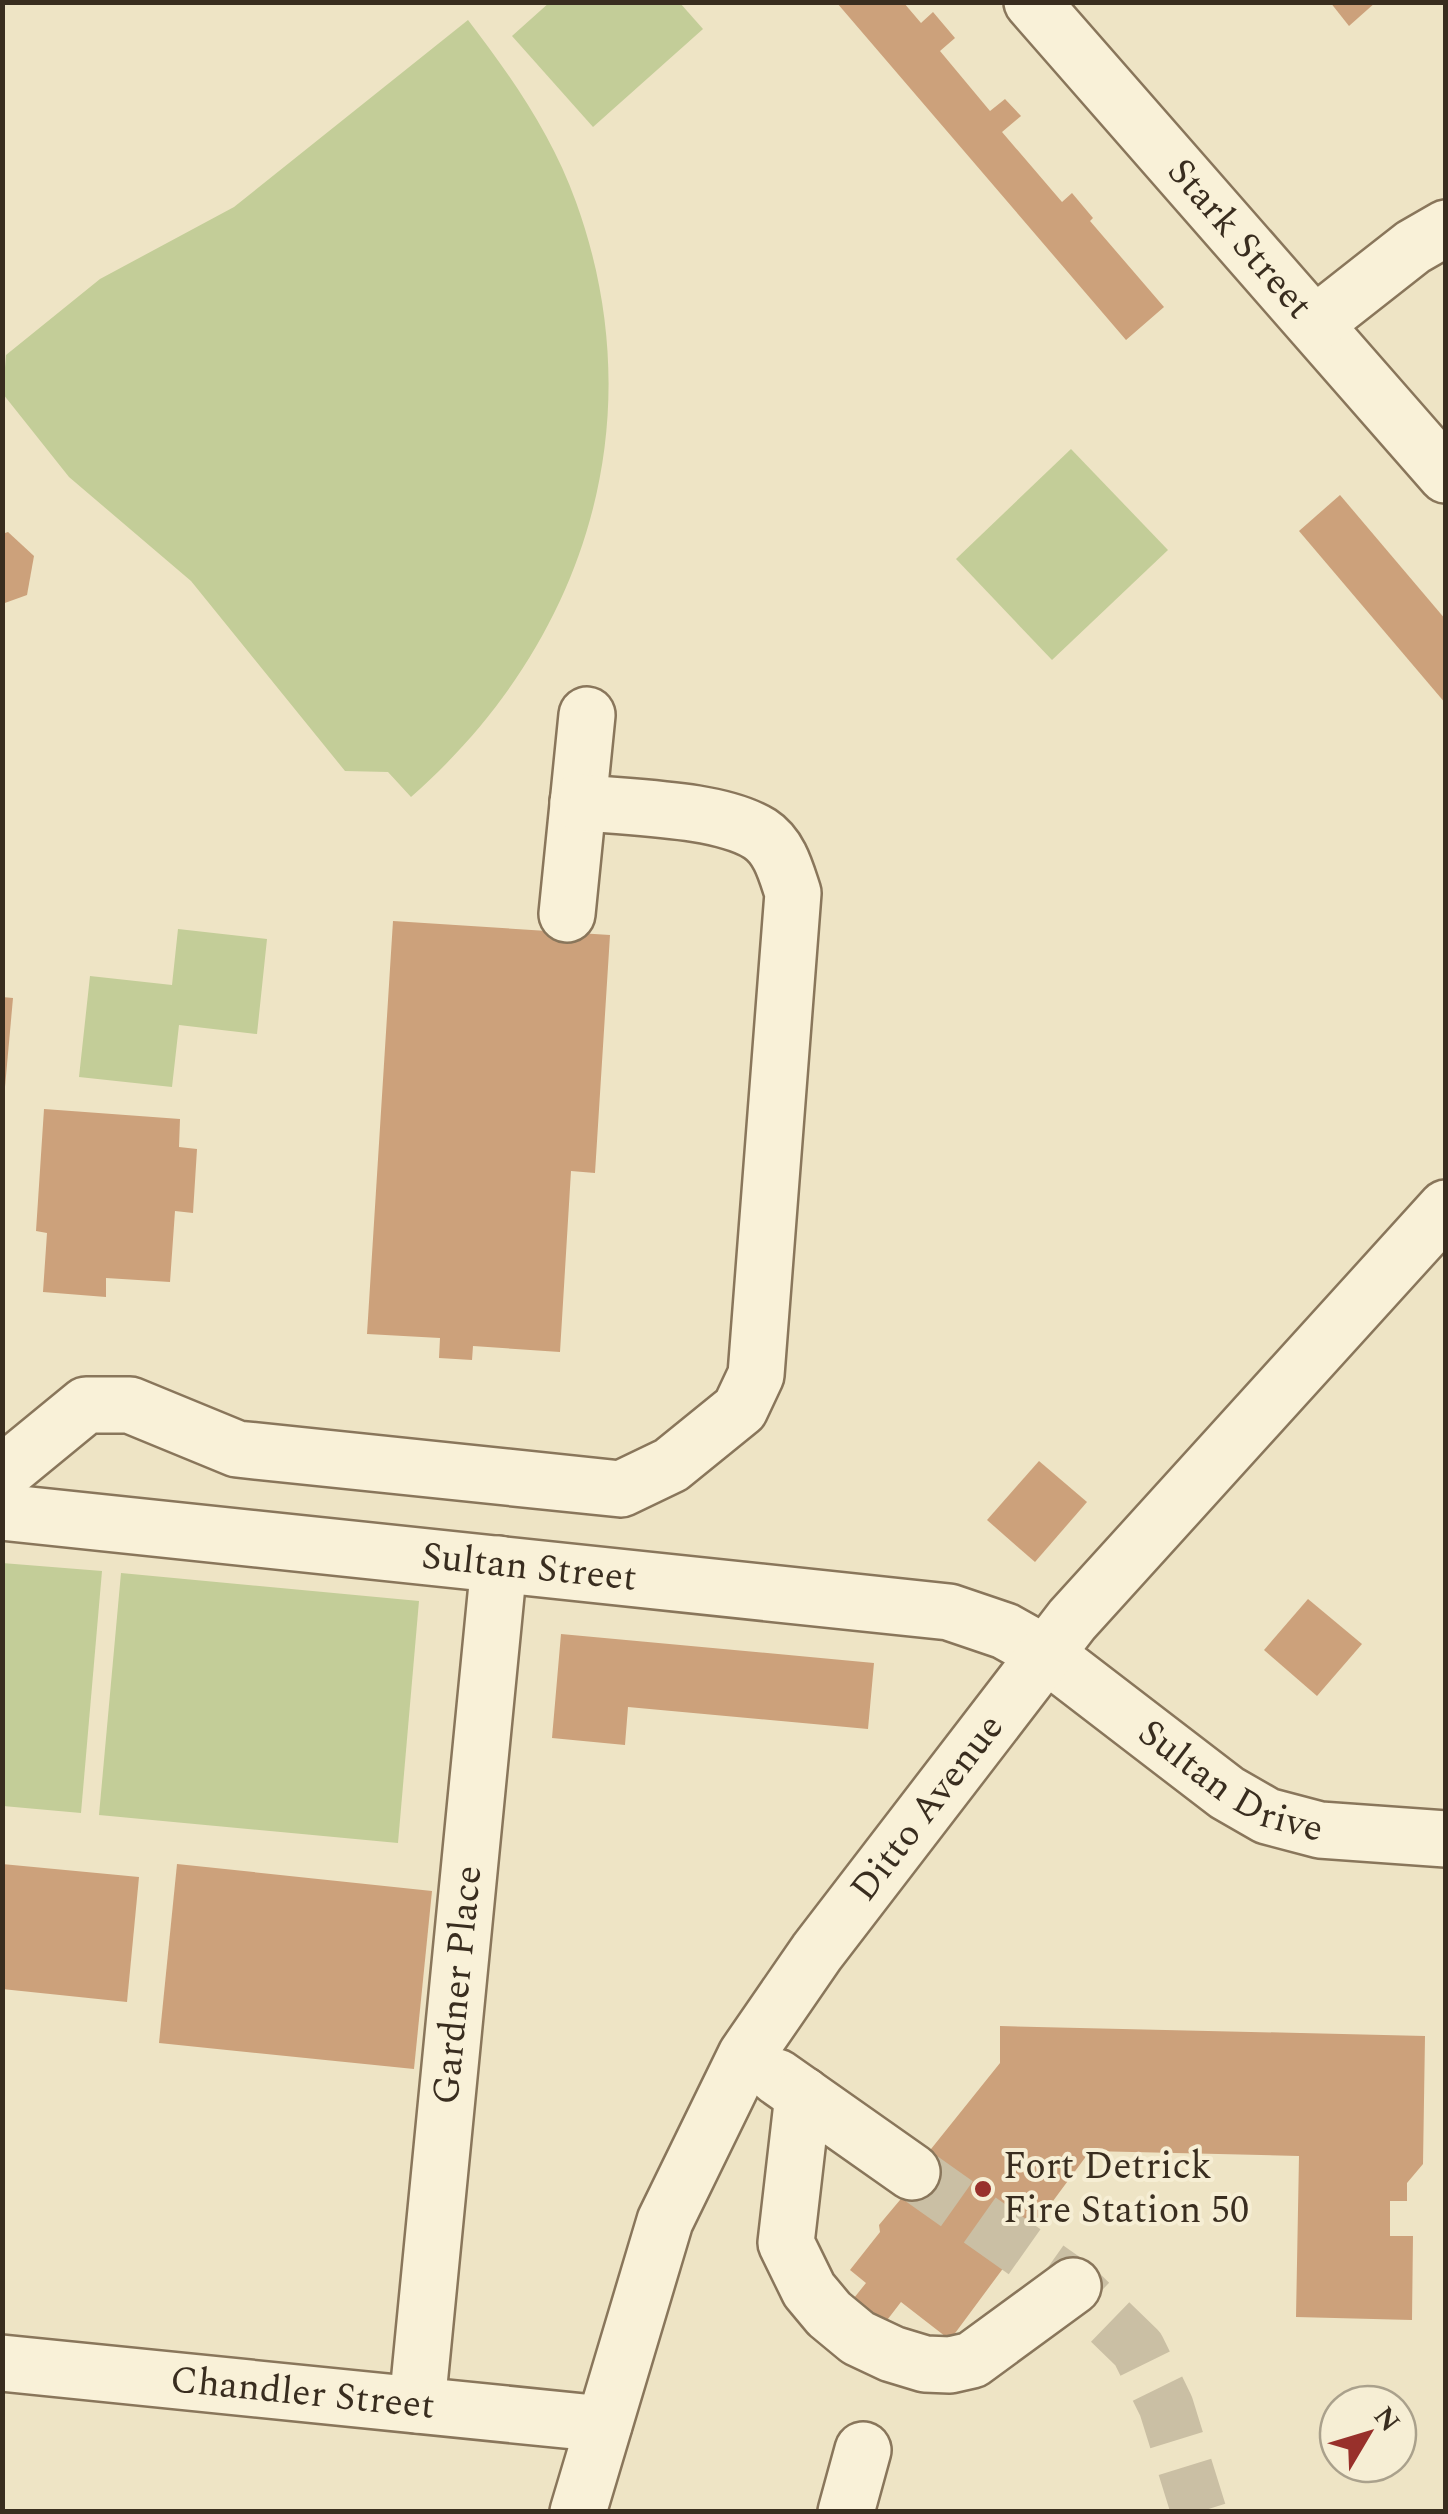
<svg xmlns="http://www.w3.org/2000/svg" width="1448" height="2514" font-family="Spectral,serif">
<style>
.green{fill:#c3cd98}
.building{fill:#cca17b}
.lines{fill:none;stroke-linecap:round;stroke-linejoin:round}
.minor-tunnel{stroke:#cabfa4;stroke-width:55;stroke-dasharray:55 28;stroke-linecap:butt}
.minor-casing{stroke:#89765b;stroke-width:60}
.minor{stroke:#f9f1d8;stroke-width:55}
.poi-dot{fill:#98302b;stroke:#f6eed4;stroke-width:4}
.labels{text-anchor:middle;dominant-baseline:central;stroke-width:8;stroke-linejoin:round;paint-order:stroke}
.street-label{font-size:38px;fill:#392d1f;stroke:#f6eed4}
.poi-label{font-size:38px;fill:#392d1f;stroke:#f6eed4;text-anchor:start}
</style>
<rect width="100%" height="100%" fill="#eee4c5"/>
<g class="green">
<polygon points="550,2 680,3 703,29 593,127 512,36"/>
<path d="M468 20C511 76 552 135 576 202 656 423 584 645 411 797L388 772 345 771 191 581 69 477 3 394 6 355 100 279 234 207Z"/>
<polygon points="1071,449 1168,550 1052,660 956,559"/>
<polygon points="178,929 267,939 257,1034 179,1025 172,1087 79,1077 90,976 172,985"/>
<polygon points="2,1563 102,1571 81,1813 3,1806"/>
<polygon points="121,1573 419,1601 398,1843 99,1815"/>
</g>
<g class="building">
<polygon points="1330,2 1376,2 1349,26"/>
<polygon points="837,3 904,3 921,23 933,12 955,38 940,51 990,111 1005,99 1021,116 1002,132 1062,202 1072,193 1093,218 1090,221 1164,307 1126,340"/>
<polygon points="1340,495 1446,620 1446,704 1299,531"/>
<polygon points="8,532 34,556 27,595 2,604 2,534"/>
<polygon points="393,921 610,935 595,1173 571,1171 560,1352 473,1346 472,1360 439,1358 440,1338 367,1334"/>
<polygon points="2,997 13,998 5,1087 2,1086"/>
<polygon points="44,1109 180,1119 179,1147 197,1149 193,1213 175,1211 170,1282 106,1278 106,1297 43,1292 47,1233 36,1231"/>
<polygon points="1039,1461 1087,1502 1035,1562 987,1520"/>
<polygon points="1308,1599 1362,1644 1317,1696 1264,1650"/>
<polygon points="561,1634 874,1663 868,1729 628,1707 625,1745 552,1738"/>
<polygon points="2,1864 139,1877 127,2002 2,1989"/>
<polygon points="177,1864 432,1891 414,2069 159,2043"/>
<polygon points="1000,2026 1425,2036 1423,2164 1407,2183 1407,2201 1390,2201 1390,2236 1413,2236 1412,2320 1296,2317 1299,2156 1090,2151 950,2340 901,2302 881,2328 850,2303 866,2283 850,2270 880,2232 879,2225 900,2200 919,2164 1000,2063"/>
</g>
<g class="lines">
<polyline class="minor-tunnel" points="912,2172 1073,2286 1138,2349 1166,2406 1199,2512"/>
<g class="minor-casing">
<g id="minor">
<path id="s1" d="M1032 2 1446 475"/>
<polyline points="1315,324 1413,247 1446,228"/>
<polyline points="567,914 587,715"/>
<path d="M2 1474 86 1405H130L237 1449 621 1489 671 1465 740 1409 756 1375 793 893C786 872 780 847 760 834 718 808 629 808 578 802"/>
<path id="s2" d="M2 1512 949 1612 1005 1631 1046 1654 1227 1793 1267 1816 1320 1830 1446 1839"/>
<polyline points="777,2077 912,2172"/>
<polyline points="803,2095 786,2243 809,2290 829,2314 858,2338 892,2354 925,2364 950,2365 972,2360 1073,2286"/>
<path id="s3" d="M2 2363 604 2424"/>
<path id="s4" d="M417 2405 499 1564"/>
<path id="s5" d="M578 2512 665 2221 746 2055 817 1952 1072 1620 1446 1208"/>
<polyline points="846,2512 863,2450"/>
</g>
</g>
<use href="#minor" class="minor"/>
</g>
<circle class="poi-dot" cx="983" cy="2189" r="10"/>
<g class="labels">
<g class="street-label">
<text stroke="none"><textPath href="#s1" startOffset="315">Stark Street</textPath></text>
<text stroke="none"><textPath href="#s2" startOffset="530">Sultan Street</textPath></text>
<text stroke="none"><textPath href="#s2" startOffset="1285">Sultan Drive</textPath></text>
<text stroke="none"><textPath href="#s5" startOffset="795">Ditto Avenue</textPath></text>
<text stroke="none"><textPath href="#s4" startOffset="422">Gardner Place</textPath></text>
<text stroke="none"><textPath href="#s3" startOffset="302">Chandler Street</textPath></text>
</g>
<g class="poi-label">
<text x="1003" y="2167">Fort Detrick<tspan x="1003" dy="44">Fire Station 50</tspan></text>
</g>
</g>
<rect width="1448" height="2514" fill="none" stroke="#392d1f" stroke-width="10"/>
<g transform="translate(1368 2434) rotate(52)"><circle r="48" fill="#f6eed4" stroke="#aaa18c" stroke-width="2.5"/>
<path d="M0-8L18 38L0 25L-18 38Z" fill="#98302b"/>
<text y="-15" font-size="28" font-weight="bold" text-anchor="middle" fill="#392d1f">N</text>
</g>
</svg>
